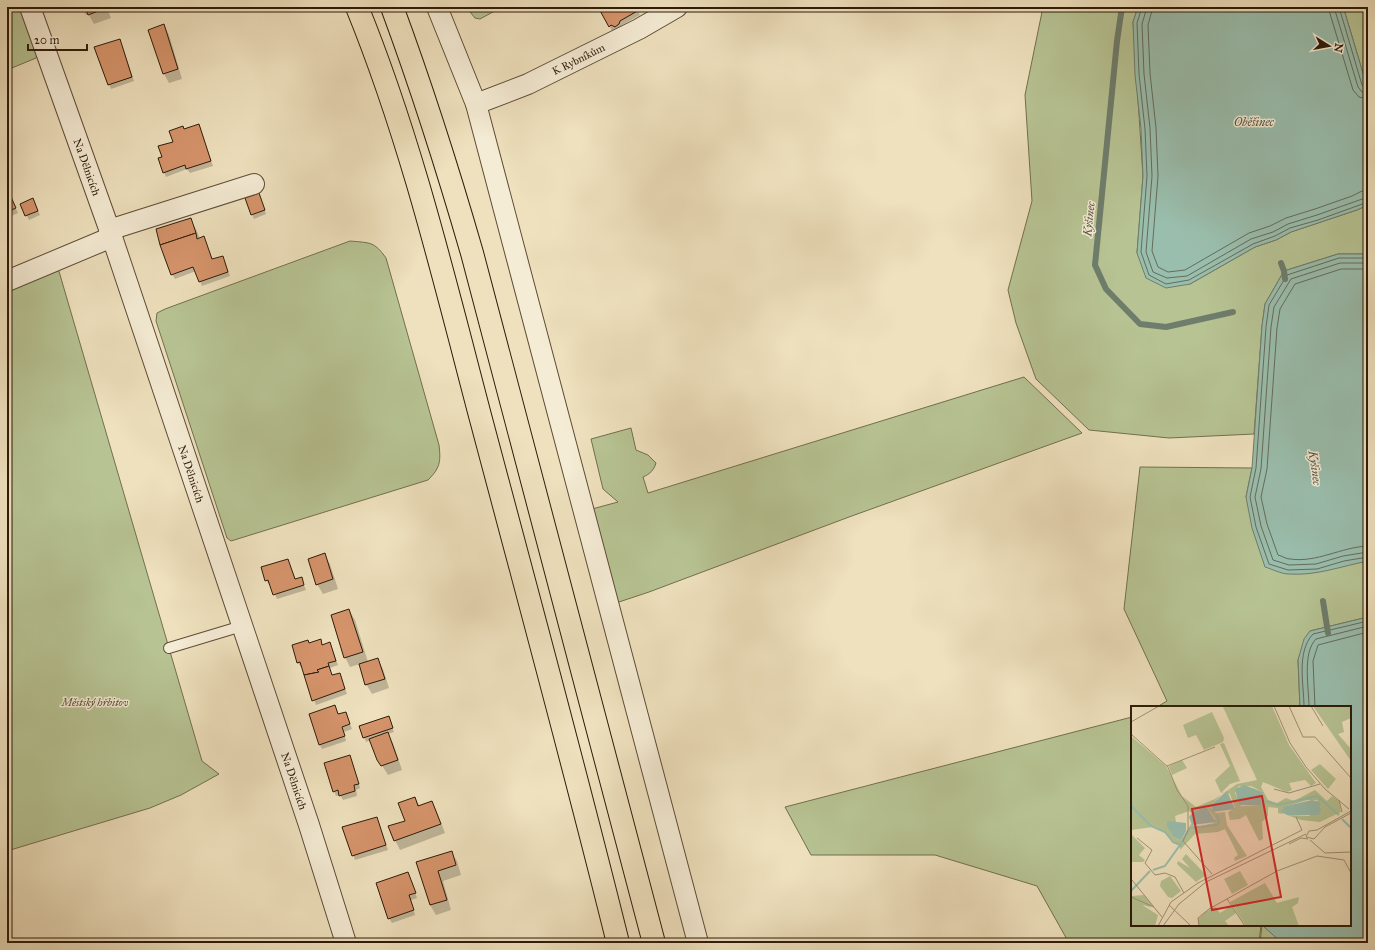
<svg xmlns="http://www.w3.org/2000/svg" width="1375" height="950" font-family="'IM FELL Great Primer',serif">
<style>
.green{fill:#b7c393;stroke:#726f4e}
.water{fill:#9abead;stroke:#6e7d6c}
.shadow{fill:#0003}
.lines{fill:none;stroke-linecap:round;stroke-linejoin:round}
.shore{stroke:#646c5c;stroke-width:1}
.stream{stroke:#6e7d6c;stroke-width:6}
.building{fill:#d6946b;stroke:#2d1b0a}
.lane-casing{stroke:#5e4c37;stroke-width:12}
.street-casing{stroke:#5e4c37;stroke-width:22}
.highway-casing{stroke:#2d1b0a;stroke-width:24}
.lane{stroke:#f5ecd5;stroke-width:10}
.street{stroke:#f5ecd5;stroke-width:20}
.highway{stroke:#efe1be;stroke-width:22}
.labels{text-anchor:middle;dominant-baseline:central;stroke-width:3;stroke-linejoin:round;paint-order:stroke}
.street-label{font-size:11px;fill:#2d1b0a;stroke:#f5ecd5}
.park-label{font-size:11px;font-style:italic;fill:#564d33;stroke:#f5ecd5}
.water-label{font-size:12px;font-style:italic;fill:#535443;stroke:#f5ecd5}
.inset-river{fill:none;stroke:#9abead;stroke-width:2}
.inset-road{fill:none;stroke:#a19276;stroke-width:1}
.view{fill:#d62828;fill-opacity:0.15;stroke:#d62828;stroke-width:2}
.inset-edge{fill:none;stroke:#2d1b0a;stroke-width:2}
</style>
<rect width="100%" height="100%" fill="#efe1be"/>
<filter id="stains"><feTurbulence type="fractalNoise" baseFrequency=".005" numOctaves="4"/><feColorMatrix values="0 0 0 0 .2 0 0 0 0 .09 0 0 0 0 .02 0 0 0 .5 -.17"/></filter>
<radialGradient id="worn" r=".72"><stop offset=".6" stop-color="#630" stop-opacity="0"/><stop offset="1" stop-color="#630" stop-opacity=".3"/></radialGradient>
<g class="green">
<polygon points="7,7 22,7 39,52 36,58 7,70"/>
<polygon points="466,7 502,7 480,19 475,18"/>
<polygon points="1043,7 1138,7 1133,22 1143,176 1137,253 1190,284 1255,247 1276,240 1291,232 1357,210 1368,205 1368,254 1338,254 1284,271 1265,304 1262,326 1254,434 1169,438 1089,430 1036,379 1016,323 1008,290 1032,201 1025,95"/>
<polygon points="1342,7 1368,7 1368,90 1345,13"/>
<path d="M350 241C370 243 374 241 386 258L439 445C441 462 440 468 428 480L231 541 227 538 156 321 157 313 165 309Z"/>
<polygon points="58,268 202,761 219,774 181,795 150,808 7,851 7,290"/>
<path d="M1024 377 1082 433 849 517 649 592 616 603 592 509 618 502 603 489 591 439 631 428 636 450 648 455 656 463C654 470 650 474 643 477L648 493Z"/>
<polygon points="1140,467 1252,468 1246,497 1345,565 1368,561 1368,617 1310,631 1298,660 1300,707 1157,707 1167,701 1124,609"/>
<polygon points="1132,717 1132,925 1261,925 1259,943 1069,943 1037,886 935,855 811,855 785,807"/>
<polygon points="1262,925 1284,943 1260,943"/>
</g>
<g class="water">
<polygon points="1138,7 1342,7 1345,13 1368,90 1368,205 1357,210 1291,232 1276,240 1255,247 1190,284 1166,288 1146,278 1137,253 1143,176 1141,129 1135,75 1133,22"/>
<path d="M1338 254H1368V561C1342 566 1316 576 1289 574 1281 574 1272 569 1265 567L1252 528 1246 497 1252 468 1262 326 1265 304 1284 271Z"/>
<polygon points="1368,617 1368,943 1282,943 1262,925 1350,925 1350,707 1300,707 1298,660 1304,639 1310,631"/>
</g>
<g class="shadow">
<polygon points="82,7 109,7 107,8 111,18 94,24 89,15 86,15"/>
<polygon points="599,7 636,7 640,15 622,25 621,29 618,31 614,30 612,31"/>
<polygon points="164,25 169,35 182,79 169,83 164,74"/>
<polygon points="122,45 134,81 111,89 96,48"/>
<polygon points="198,125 213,166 190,173 187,169 166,177 164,172 163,158 184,130"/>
<polygon points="11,198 18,213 7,218 7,200"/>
<polygon points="261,199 266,214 254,219 252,214"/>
<polygon points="21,204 35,204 40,215 29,220"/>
<polygon points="190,219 196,229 200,239 204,237 206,242 213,260 225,261 230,276 202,286 196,271 175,279 172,274"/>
<polygon points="324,554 330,564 338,589 323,594 317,584"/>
<polygon points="288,560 296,580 301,578 306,590 277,599 271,585 269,585 266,580"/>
<polygon points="349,610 355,620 368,662 378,659 383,669 389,688 372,694 366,684 360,664 350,667 345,657"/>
<polygon points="320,640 323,646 330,643 332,648 338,665 330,668 332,676 340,674 347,694 316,705 302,667 301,667 298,663 293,646 309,644"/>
<polygon points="335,707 338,715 346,713 352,729 344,732 346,741 322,749 320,745"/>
<polygon points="388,717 394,732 388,734 393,743 402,770 388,775 378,759 371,740 366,742 364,737"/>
<polygon points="352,761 360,788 356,790 357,796 343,800 340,795 336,796 334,791"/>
<polygon points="415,798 420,806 432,802 437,812 445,833 400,850 395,840 406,821"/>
<polygon points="377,818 388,850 355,860 343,827"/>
<polygon points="451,852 457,861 461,875 443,881 451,910 436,915 430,905 417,863"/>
<polygon points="410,878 417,898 411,900 415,915 392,923 389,918"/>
</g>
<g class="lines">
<g class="shore">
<polyline points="1142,7 1137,23 1139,74 1145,129 1147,176 1141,252 1149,275 1166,284 1189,280 1253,244 1275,236 1290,228 1318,220 1368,202"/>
<polyline points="1147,7 1142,24 1144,74 1150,128 1152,176 1146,252 1153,272 1167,278 1187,276 1251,239 1273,232 1288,224 1317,215 1368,197"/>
<polyline points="1153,7 1148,25 1150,73 1156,128 1158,176 1152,251 1158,267 1168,272 1185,270 1249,233 1270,226 1286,218 1315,209 1352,196 1362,191 1368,191"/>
<polyline points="1328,7 1353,90 1359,97 1368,99"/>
<polyline points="1334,7 1358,87 1362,92 1368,93"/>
<polyline points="1339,7 1362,85 1364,87 1368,88"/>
<polyline points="1368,258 1339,258 1287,275 1269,305 1266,327 1256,468 1250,497 1256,527 1269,564 1288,570 1317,569 1344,561 1368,557"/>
<polyline points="1368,263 1340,263 1291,279 1274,307 1271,327 1261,469 1255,497 1261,526 1273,560 1289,565 1316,564 1343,556 1368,552"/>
<path d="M1368 269H1341L1295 284 1280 309 1277 328 1267 469 1261 497 1267 524 1278 555C1282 556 1286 559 1290 559 1317 563 1341 547 1368 546"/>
<path d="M1304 707C1304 685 1296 652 1313 634L1368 621"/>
<path d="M1309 707C1309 688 1302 653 1316 639L1368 626"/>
<polyline points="1315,707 1313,661 1318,645 1368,632"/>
</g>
<g class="stream">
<polyline points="1122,7 1117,41 1095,265 1106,289 1140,324 1166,327 1233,312"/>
<polyline points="1281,263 1284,271 1285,279"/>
<polyline points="1323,601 1328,633"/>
</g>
</g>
<g class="building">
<polygon points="85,7 106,7 106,8 88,15"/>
<polygon points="598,7 637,7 639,10 620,21 619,24 615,27 611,25 609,27"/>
<polygon points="164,24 178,69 163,74 148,30"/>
<polygon points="120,39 132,77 108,85 94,47"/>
<polygon points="199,124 211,161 186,169 185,165 163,173 158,158 162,157 158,146 173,142 169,131 183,126 184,129"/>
<polygon points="259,193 265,210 251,215 245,198"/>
<polygon points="11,197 16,208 7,212 7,199"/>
<polygon points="33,198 38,211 25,216 20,204"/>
<polygon points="191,218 196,233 160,245 156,229"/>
<polygon points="196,233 197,239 204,236 212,259 223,256 228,272 199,282 193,267 171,275 160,245"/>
<polygon points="325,553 333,579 316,585 308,559"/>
<polygon points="288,559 295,579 302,577 304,585 273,595 268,580 265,581 261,567"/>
<polygon points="349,609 363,652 344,658 331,615"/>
<polygon points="321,639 322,645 330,642 336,661 328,663 329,666 317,670 319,672 304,675 300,662 297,663 292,645 308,640 309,643"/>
<polygon points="378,658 385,679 365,685 359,664"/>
<polygon points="329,666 332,675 340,673 345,689 312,701 304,675 319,672 317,670"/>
<polygon points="335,705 338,714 346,712 350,724 342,727 345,736 319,745 309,714"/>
<polygon points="389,716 393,728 363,738 359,726"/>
<polygon points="388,732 398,760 381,766 377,760 369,739"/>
<polygon points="350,755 359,784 354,785 355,791 339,796 338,790 333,792 324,763"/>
<polygon points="415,797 418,806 432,801 441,824 394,841 388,826 405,821 398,803"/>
<polygon points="377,817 386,845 352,856 342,827"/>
<polygon points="452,851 456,865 438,871 447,900 430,905 416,862"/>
<polygon points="408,872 416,893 409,895 414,910 388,919 376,883"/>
</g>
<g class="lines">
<g class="lane-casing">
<polyline id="lane" points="169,648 242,626"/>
</g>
<g class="street-casing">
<g id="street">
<path id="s1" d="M30 7 112 237 309 825 346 943"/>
<polyline points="437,7 476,104 698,943"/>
<path id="s2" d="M476 104 528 84 639 29 677 7"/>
<polyline points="109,230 254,184"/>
<polyline points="7,281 112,237"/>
</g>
</g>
<g class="highway-casing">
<g id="highway">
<path d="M357 7C412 142 445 283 482 423 528 596 575 769 618 943"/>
<path d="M392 7C422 88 448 170 472 253L654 943"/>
</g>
</g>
<use href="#lane" class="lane"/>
<use href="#street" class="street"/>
<use href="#highway" class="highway"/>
</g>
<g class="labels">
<g class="street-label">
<text stroke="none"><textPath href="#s2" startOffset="112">K Rybníkům</textPath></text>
<text stroke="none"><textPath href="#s1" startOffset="170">Na Dělnicích</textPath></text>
<text stroke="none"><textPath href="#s1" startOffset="494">Na Dělnicích</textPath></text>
<text stroke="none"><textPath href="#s1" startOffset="818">Na Dělnicích</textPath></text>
</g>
<g class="park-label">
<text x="95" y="702">Městský hřbitov</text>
</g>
<g class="water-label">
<text x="1254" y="122">Oběšinec</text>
<text transform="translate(1089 219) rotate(-84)">Kyšinec</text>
<text transform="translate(1315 468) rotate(82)">Kyšinec</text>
</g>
</g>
<g transform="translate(1131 706)">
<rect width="220" height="220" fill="#efe1be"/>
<path d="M141 0 158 39 185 77 180 80 174 74 158 77 161 84 156 86 132 76 130 81 137 94 146 97 155 92 163 95 184 84 196 95 201 90 208 95 210 106 189 116 170 114 156 109 178 110 190 102 186 94H176L151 102 152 108 147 107V102L137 101V110L131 116 132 133 128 135 115 109 109 113 99 114 97 106 104 102 99 88 93 86 81 98 80 102 85 107 94 106 96 119 116 150 104 155 103 152 107 149 94 123 87 126 64 128 49 144V139L42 137 34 127 22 121 0 124V30L35 60 51 90 65 101 84 93 106 78 126 74 92 1ZM108 80H120L132 86 130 99 110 100 104 87ZM75 100 84 113 83 117 66 121 60 118 50 134 42 131 35 117 45 116 44 110 58 105 61 107ZM182 0H220V12L211 16 213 26 207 28 220 43V55ZM81 6 93 32 92 36 73 44 65 29 57 32 52 19ZM93 37 109 75 99 78 90 87 84 74 99 60 89 38ZM51 54 56 62 41 69 38 60ZM189 58 205 73 197 83 180 64ZM0 128 14 142 8 149 14 154 12 156H0ZM55 148 75 169 65 176 46 158 47 155 59 162 51 153ZM109 165 117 179 101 188 93 173ZM39 170 50 185 41 192 37 191 29 180 30 175ZM134 177 146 197 168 191 167 197 161 201 168 220H115L99 196ZM13 189 21 199 20 201 11 199 27 209 24 220H0V190ZM100 200 105 207 94 215 98 220H68L67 213 74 206 84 201 89 207Z" fill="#b7c393" fill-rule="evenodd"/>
<path d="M113 79 132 86 130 99H108L104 83ZM96 85 104 103 82 106 80 99ZM181 94 189 96 190 105 187 109H156L150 106 152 101ZM75 100 85 116 61 119 58 111 61 107ZM37 115 55 117V125L50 134 42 131 35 118Z" fill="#9abead"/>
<path class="inset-river" d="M134 95 147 99 186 90 208 109M0 100 20 120 34 126 42 136 49 139 59 122 86 119 88 116 86 109M211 113 220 122M22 164 34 160 49 139M0 185 19 165"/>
<path class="inset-road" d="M143 0 159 37 175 61 194 83 218 103M158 0 172 31H184L220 72M180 0 192 20M0 16 28 0M0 28 37 61 46 84 57 100V124L52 135 81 168M36 60 84 41M143 83 158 87 189 78M208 94 211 106M220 105 186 124 178 125 175 131 183 133 194 121 220 107M6 132 21 144 14 157 24 169 34 167 44 171 53 187M179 134 194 147 220 146M158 138 170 132 177 133M1 174 31 211M0 191 23 201M96 193 114 220M38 199 60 220M27 220 40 196 67 177 171 124 165 111M32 220 48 198 75 176 175 128M68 220 67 212 78 203 146 165 186 150 213 154 220 167"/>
<path class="view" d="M131 90 150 191 81 204 61 103Z"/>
<rect width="220" height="220" class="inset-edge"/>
</g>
<rect width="1375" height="950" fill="none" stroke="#efe1be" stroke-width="24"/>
<rect x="8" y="8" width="1359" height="934" fill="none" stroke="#2d1b0a" stroke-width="2"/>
<rect x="12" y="12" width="1351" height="926" fill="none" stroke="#2d1b0a"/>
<g transform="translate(1329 46) rotate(101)" stroke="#f5ecd5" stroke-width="3" paint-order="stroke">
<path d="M0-3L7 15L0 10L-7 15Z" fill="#2d1b0a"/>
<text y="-6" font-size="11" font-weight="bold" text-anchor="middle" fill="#2d1b0a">N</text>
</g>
<path d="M28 44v6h59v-6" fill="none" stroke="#2d1b0a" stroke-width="2"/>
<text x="34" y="44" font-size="12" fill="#2d1b0a" stroke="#f5ecd5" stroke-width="3" paint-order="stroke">20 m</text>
<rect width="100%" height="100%" filter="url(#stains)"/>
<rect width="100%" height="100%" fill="url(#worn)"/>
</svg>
